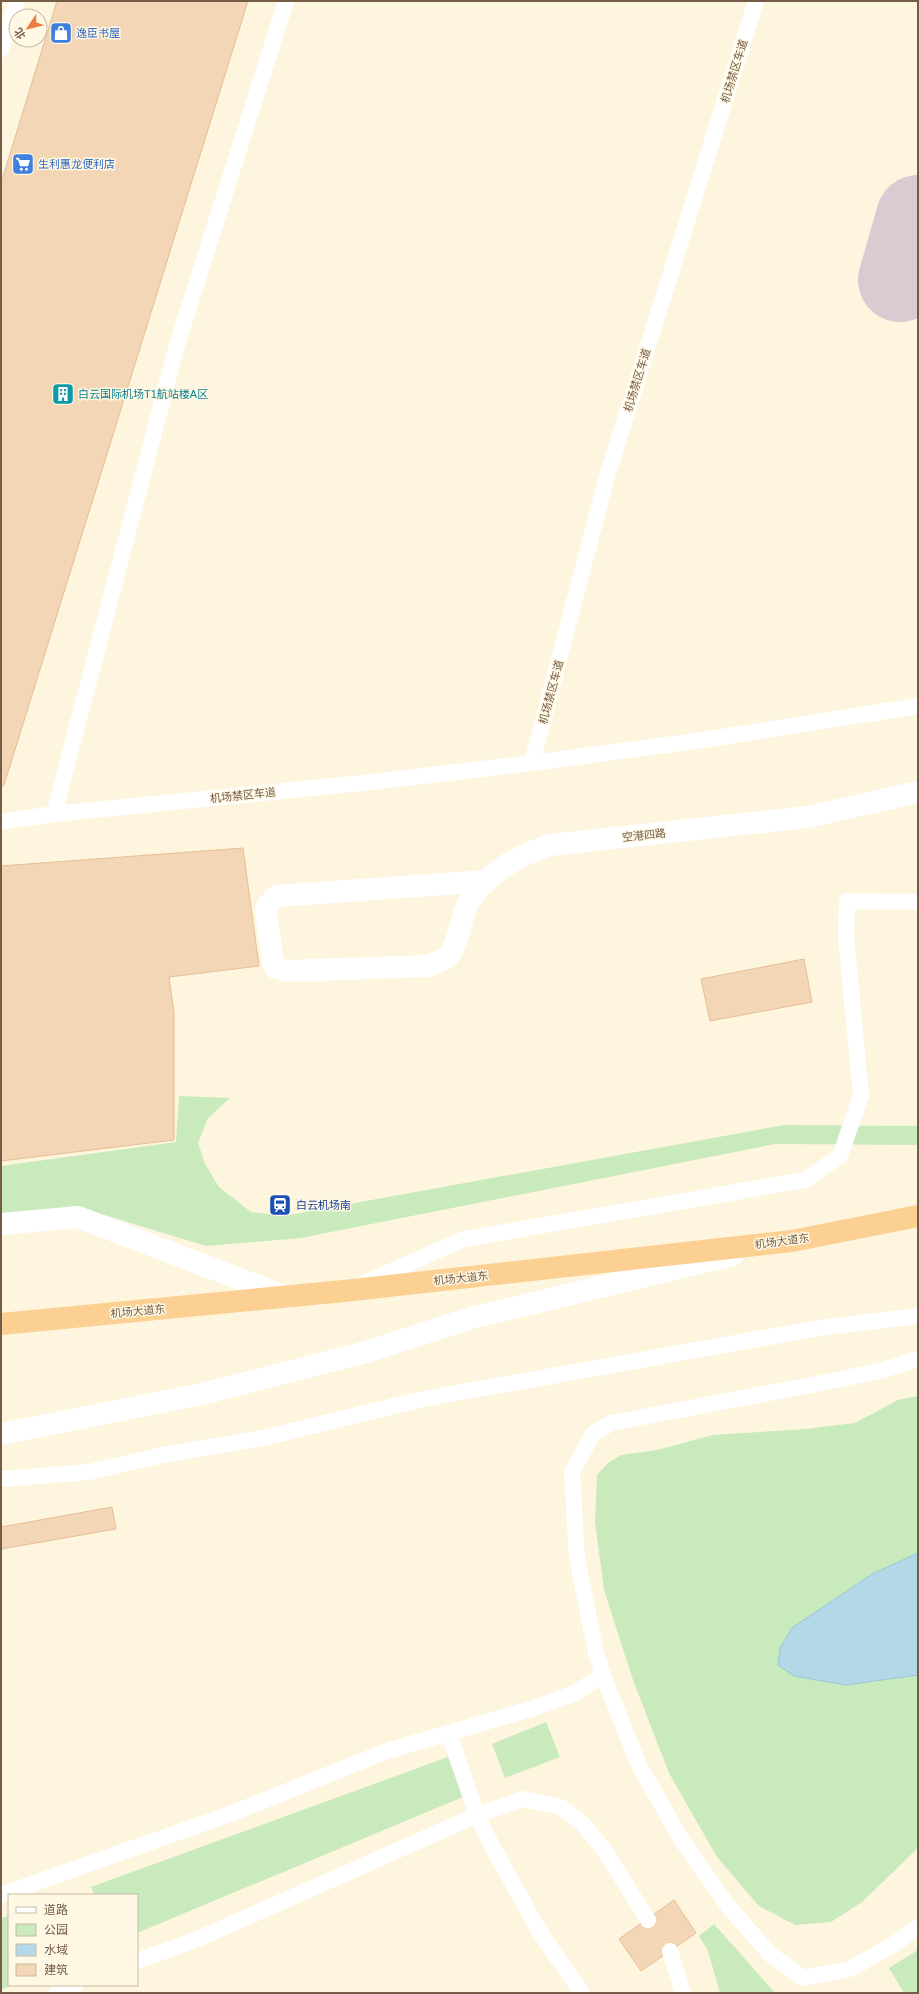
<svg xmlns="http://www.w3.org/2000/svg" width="919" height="1994" font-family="Helvetica,'Noto Sans SC',sans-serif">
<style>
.green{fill:#c9eabd}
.water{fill:#b3d8e7;stroke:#98c7d9}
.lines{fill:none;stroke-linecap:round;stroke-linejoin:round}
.taxiway{stroke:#dacad2;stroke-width:84}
.building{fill:#f3d6b5;stroke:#e7be95}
.service{stroke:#fff;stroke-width:16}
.minor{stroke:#fff;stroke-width:22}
.secondary{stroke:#fff;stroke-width:22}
.trunk{stroke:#fcd092;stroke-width:22}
.labels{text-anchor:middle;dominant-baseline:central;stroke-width:3;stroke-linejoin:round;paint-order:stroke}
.shop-label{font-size:11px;fill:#366cbe;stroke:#fff8e5;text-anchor:start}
.street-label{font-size:11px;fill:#745c46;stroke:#fff8e5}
.culture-label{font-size:11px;fill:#0d838f;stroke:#fff8e5;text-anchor:start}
.transit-label{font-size:11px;fill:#164399;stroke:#fff8e5;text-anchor:start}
</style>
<rect width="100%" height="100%" fill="#fdf5de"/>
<g class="green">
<polygon points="179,1096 230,1098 208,1118 198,1143 205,1164 219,1187 251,1212 284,1216 784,1125 918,1126 918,1145 775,1144 301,1238 206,1246 88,1210 1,1214 1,1166 176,1142"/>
<polygon points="918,1396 918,1553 872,1574 779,1665 794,1676 846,1685 918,1675 918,1848 862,1902 831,1922 795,1925 759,1906 717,1857 669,1773 633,1680 604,1590 595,1522 597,1475 608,1463 621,1455 657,1450 713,1435 806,1429 855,1423 898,1400"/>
<polygon points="546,1722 560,1757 505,1778 492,1744"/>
<polygon points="448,1757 463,1797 137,1933 137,1895 94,1895 91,1887"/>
<polygon points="9,1916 9,1985 12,1985 1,1990 1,1918"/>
<polygon points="714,1924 775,1993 720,1993 708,1951 699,1936"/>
<polygon points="918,1950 918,1993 904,1993 889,1968"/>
</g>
<polygon class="water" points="918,1553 918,1675 846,1685 794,1676 778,1665 780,1648 792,1628 872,1574"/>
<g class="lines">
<polyline class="taxiway" points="900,280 918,217"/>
</g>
<g class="building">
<polygon points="57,1 248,1 4,785 1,787 1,183"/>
<polygon points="243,848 259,966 169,977 174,1013 174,1140 1,1161 1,866"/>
<polygon points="804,959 812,1002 710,1021 701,979"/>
<polygon points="112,1507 116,1529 1,1549 1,1527"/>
<polygon points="674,1900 696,1933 641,1971 619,1939"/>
</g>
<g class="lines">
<g class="service">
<polyline points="1,49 17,1"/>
<polyline points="532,763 606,480 756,1"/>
<polyline points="54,814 177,345 286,1"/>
<polyline points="1,822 54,814 372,782 532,763 703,740 918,706"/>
<polyline points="360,1285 464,1239 805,1180 840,1156 861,1096 846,937 847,901 918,902"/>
<polyline points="918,1359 883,1370 832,1381 611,1423 593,1434 572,1472 577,1558 596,1653 603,1675 639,1765 681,1839 728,1906 770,1954 803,1978 850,1969 891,1946 918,1927"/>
<polyline points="1,1479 89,1472 163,1455 263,1438 423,1399 825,1327 918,1316"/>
<polyline points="449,1734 477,1815 491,1844 541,1934 582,1993"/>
<polyline points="1,1895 233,1813 387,1751 534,1708 575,1693 603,1675"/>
<polyline points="670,1951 683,1993"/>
<polyline points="137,1961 193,1941 477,1815 523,1799 561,1807 583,1824 605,1851 648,1920"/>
<polyline points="57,1993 76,1985"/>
</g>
<path class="minor" d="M487 881 277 896 267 906 266 913 273 963 276 968 287 971 427 966C434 963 444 961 449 955 460 942 460 914 471 898 490 871 520 855 550 845L808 817 918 792"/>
<g class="secondary">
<polyline points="1,1224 78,1217 287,1297"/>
<polyline points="1,1434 197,1395 363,1353 471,1318 733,1255"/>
</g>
<polyline class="trunk" points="1,1324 344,1291 792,1241 918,1216"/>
</g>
<defs>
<g id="shop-square" transform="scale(1.15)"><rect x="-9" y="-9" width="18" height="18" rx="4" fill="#3f7fe0" stroke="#fff8e5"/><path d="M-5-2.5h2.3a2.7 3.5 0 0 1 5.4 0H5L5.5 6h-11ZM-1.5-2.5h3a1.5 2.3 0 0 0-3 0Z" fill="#fff"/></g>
<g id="supermarket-square" transform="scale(1.15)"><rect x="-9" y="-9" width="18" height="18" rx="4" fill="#3f7fe0" stroke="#fff8e5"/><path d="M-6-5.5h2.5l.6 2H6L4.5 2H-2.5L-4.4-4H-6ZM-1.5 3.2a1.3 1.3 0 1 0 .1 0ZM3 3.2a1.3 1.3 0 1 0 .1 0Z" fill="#fff"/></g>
<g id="building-square" transform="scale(1.15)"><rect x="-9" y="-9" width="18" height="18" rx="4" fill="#0f9aa8" stroke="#fff8e5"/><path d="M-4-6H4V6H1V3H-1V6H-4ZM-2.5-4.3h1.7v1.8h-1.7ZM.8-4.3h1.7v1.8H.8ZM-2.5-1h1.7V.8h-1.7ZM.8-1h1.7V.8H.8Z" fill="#fff"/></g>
<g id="station-square" transform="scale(1.15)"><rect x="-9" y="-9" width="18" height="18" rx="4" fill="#1a4fb4" stroke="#fff8e5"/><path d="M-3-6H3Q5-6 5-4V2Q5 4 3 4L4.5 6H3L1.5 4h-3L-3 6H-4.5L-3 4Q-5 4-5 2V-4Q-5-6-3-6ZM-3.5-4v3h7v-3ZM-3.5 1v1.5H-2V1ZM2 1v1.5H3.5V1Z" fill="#fff"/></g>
</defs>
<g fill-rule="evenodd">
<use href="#shop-square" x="61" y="33"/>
<use href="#supermarket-square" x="23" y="164"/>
<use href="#building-square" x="63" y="394"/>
<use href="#station-square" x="280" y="1205"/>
</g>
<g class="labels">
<g class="shop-label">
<text x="76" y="33">逸臣书屋</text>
<text x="38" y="164">生利惠龙便利店</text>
</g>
<g class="street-label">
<text transform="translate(734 71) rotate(-73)">机场禁区车道</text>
<text transform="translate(637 380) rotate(-73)">机场禁区车道</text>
<text transform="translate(551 692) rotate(-75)">机场禁区车道</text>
<text transform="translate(243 795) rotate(-6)">机场禁区车道</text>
<text transform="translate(644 835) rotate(-6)">空港四路</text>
<text transform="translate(782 1241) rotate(-8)">机场大道东</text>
<text transform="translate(461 1278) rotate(-6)">机场大道东</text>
<text transform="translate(138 1311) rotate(-5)">机场大道东</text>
</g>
<g class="culture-label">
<text x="78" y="394">白云国际机场T1航站楼A区</text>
</g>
<g class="transit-label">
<text x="296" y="1205">白云机场南</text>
</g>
</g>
<rect width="919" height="1994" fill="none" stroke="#745c46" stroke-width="4"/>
<rect x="8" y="1894" width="130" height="92" fill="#fff8e5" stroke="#c7baa5"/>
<rect x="16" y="1907" width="20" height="6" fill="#ffffff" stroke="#c7baa5"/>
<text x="44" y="1914" font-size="12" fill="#745c46">道路</text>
<rect x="16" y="1924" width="20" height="12" fill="#c9eabd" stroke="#c7baa5"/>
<text x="44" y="1934" font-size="12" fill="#745c46">公园</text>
<rect x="16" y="1944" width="20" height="12" fill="#b3d8e7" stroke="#c7baa5"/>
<text x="44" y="1954" font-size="12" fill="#745c46">水域</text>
<rect x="16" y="1964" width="20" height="12" fill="#f3d6b5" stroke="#c7baa5"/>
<text x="44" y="1974" font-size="12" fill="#745c46">建筑</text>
<g transform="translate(28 28) rotate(235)"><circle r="19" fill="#fff8e5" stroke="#c7baa5"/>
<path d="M0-3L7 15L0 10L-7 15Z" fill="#ed7b3d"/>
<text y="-6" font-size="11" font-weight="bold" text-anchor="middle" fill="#745c46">北</text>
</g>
</svg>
